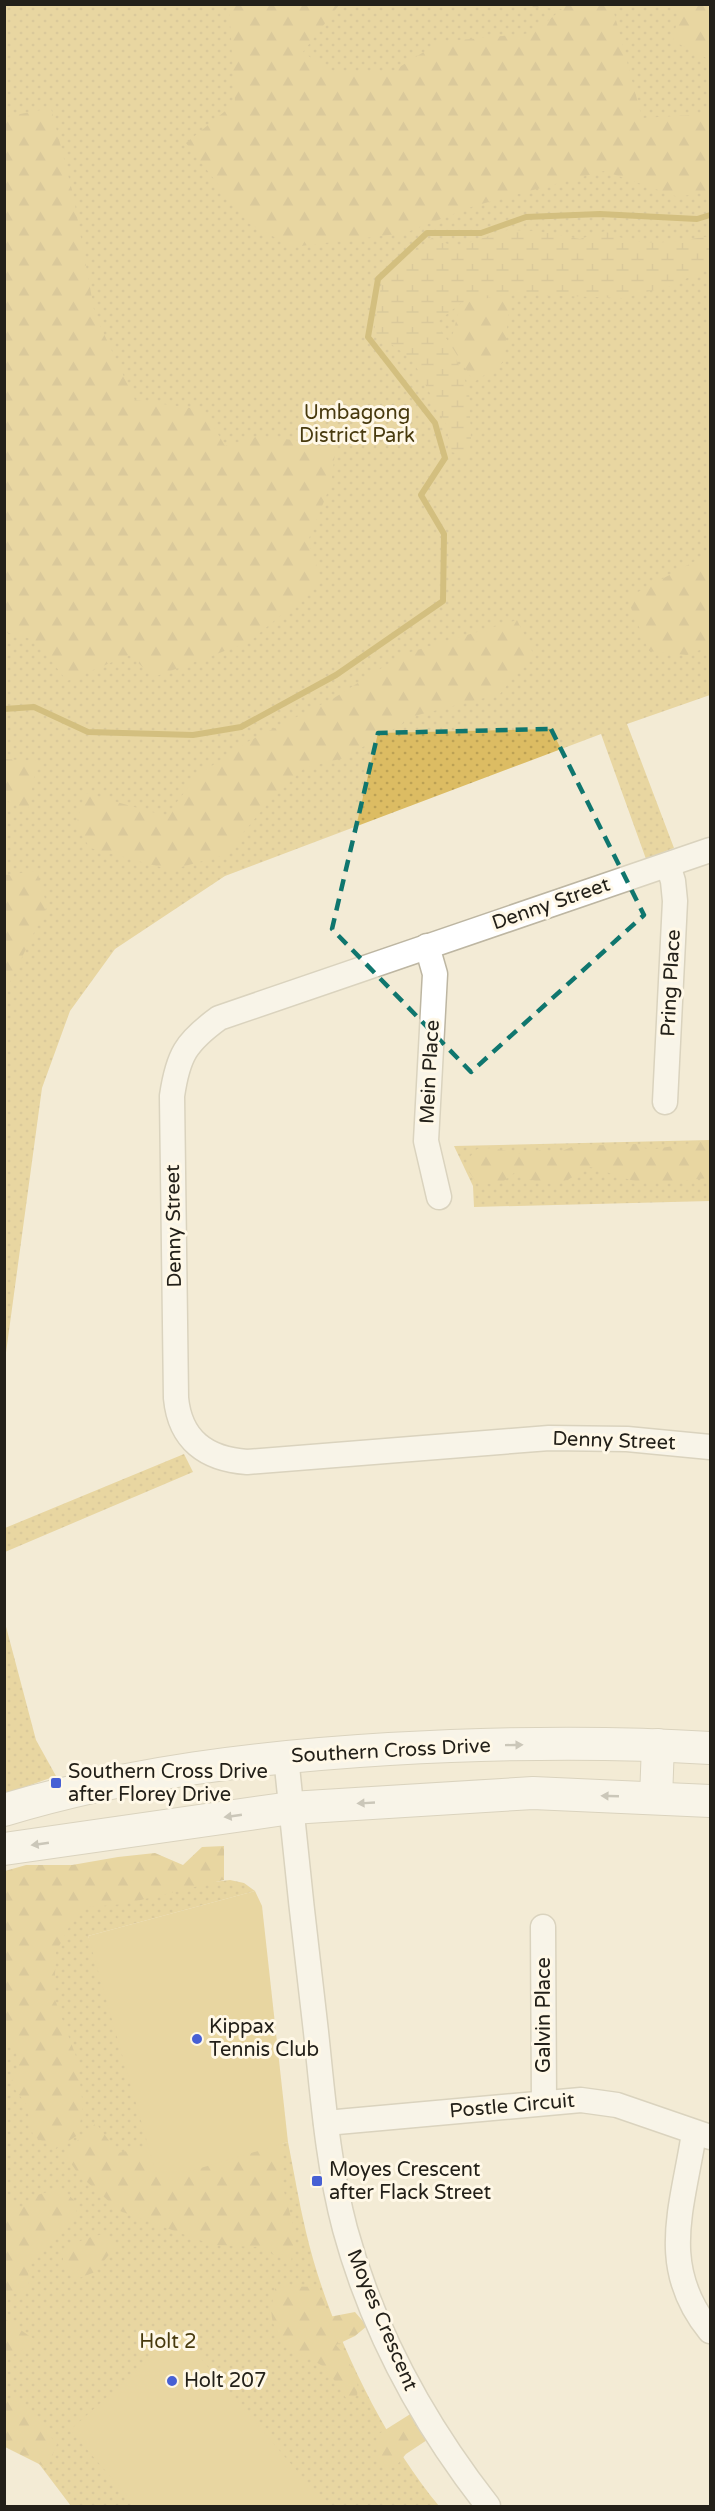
<svg xmlns="http://www.w3.org/2000/svg" width="715" height="2511" font-family="'Varela Round',sans-serif">
<style>
.green{fill:url(#green-dots)}
.forest{fill:url(#forest-firs)}
.wetland{fill:url(#wetland-marsh)}
.pitch{fill:#dcbc63}
.lines{fill:none;stroke-linecap:round;stroke-linejoin:round}
.stream{stroke:#ad8b18;stroke-width:6}
.minor-casing{stroke:#bdb6a2;stroke-width:27}
.major-casing{stroke:#bdb6a2;stroke-width:34}
.minor{stroke:#fff;stroke-width:24}
.major{stroke:#fff;stroke-width:32}
.oneway{fill:#9c9b98}
.marked{fill:none;stroke:#0f766e;stroke-width:4.5;stroke-dasharray:12 8;stroke-linejoin:round}
.poi-dot{fill:#4760d4;stroke:#fff8e7;stroke-width:2}
.labels{text-anchor:middle;dominant-baseline:central;stroke-width:6;stroke-linejoin:round;paint-order:stroke}
.park-label{font-size:20px;fill:#483a0e;stroke:#fff8e7}
.street-label{font-size:20px;fill:#232019;stroke:#fff8e7}
.poi-label{font-size:20px;fill:#232019;stroke:#fff8e7;text-anchor:start}
</style>
<defs>
<pattern id="green-dots" width="8" height="8" patternUnits="userSpaceOnUse" patternTransform="scale(1.5)"><rect width="8" height="8" fill="#dcbc63"/><path d="M2 2h.1M6 6h.1" fill="none" stroke="#bca155" stroke-width="1.8" stroke-linecap="round"/></pattern>
<pattern id="forest-firs" width="22" height="20" patternUnits="userSpaceOnUse" patternTransform="scale(1.5)"><rect width="22" height="20" fill="#dcbc63"/><path d="M5 1l3.5 6h-7zM16 11l3.5 6h-7z" fill="#bca155"/></pattern>
<pattern id="wetland-marsh" width="20" height="14" patternUnits="userSpaceOnUse" patternTransform="scale(1.5)"><rect width="20" height="14" fill="#dcbc63"/><path d="M1 5h8M5 5V1M11 12h8M15 12V8" fill="none" stroke="#bca155"/></pattern>
</defs>
<rect width="100%" height="100%" fill="#f3ebd6"/>
<g class="green">
<polygon points="5,5 710,5 710,695 627,724 674,848 646,859 601,734 225,876 115,949 70,1011 42,1088 5,1360"/>
<polygon points="710,1140 710,1201 474,1207 473,1186 454,1146"/>
<polygon points="184,1454 193,1472 5,1552 5,1528"/>
<polygon points="4,1619 36,1740 56,1776 5,1794"/>
<path d="M230 1880 244 1883 255 1891 88 1936 184 2173 288 2142C294 2172 299 2203 306 2232 327 2322 380 2435 439 2506H71L5 2419V2292L12 2218 4 2198 5 1907Z"/>
</g>
<g class="forest">
<polygon points="229,5 339,5 303,52 329,71 393,71 440,42 533,33 562,9 502,5 612,5 642,118 710,114 710,191 678,197 604,171 474,206 405,233 293,247 248,223 186,143 235,103"/>
<polygon points="680,5 710,5 710,60 673,41"/>
<polygon points="51,108 73,194 95,315 135,400 204,410 225,446 259,436 336,445 331,484 308,541 322,581 249,642 154,677 129,655 67,681 35,640 5,632 5,117"/>
<polygon points="510,294 504,362 474,382 450,344 461,303"/>
<polygon points="710,553 710,646 687,655 649,651 627,598"/>
<polygon points="517,620 533,653 500,694 418,715 344,758 304,768 270,801 224,855 171,870 90,848 76,826 85,793 166,816 198,775 249,741 334,698 404,654"/>
<polygon points="5,759 37,761 28,811 5,800"/>
<polygon points="37,871 47,906 5,992 5,875"/>
<path d="M710 1140V1178C691 1179 657 1185 640 1182 621 1179 605 1170 586 1166 562 1191 542 1185 514 1173L500 1184 477 1183 467 1169V1160L477 1149 492 1148 521 1154 541 1150 557 1153 574 1146 636 1144 649 1150Z"/>
<polygon points="224,1846 224,1880 124,1904 79,1908 56,1952 54,1997 77,2059 83,2106 78,2135 56,2149 33,2136 26,2104 10,2083 20,2069 14,2045 5,2038 5,1871 26,1865 72,1865 118,1857 155,1853 183,1865 202,1847"/>
<polygon points="96,2123 118,2153 152,2145 283,2126 282,2184 295,2232 291,2263 258,2247 213,2245 120,2211 79,2175 64,2153"/>
<polygon points="61,2188 75,2201 77,2215 28,2262 29,2292 5,2295 5,2201 21,2208 37,2195"/>
<path d="M105 2234 116 2246 95 2272 77 2279 63 2268V2252C75 2242 89 2236 105 2234Z"/>
<path d="M276 2286 319 2287 329 2317 355 2312 367 2326 355 2336 336 2345C348 2359 361 2377 357 2396L346 2398 326 2368 309 2358 305 2359C277 2333 264 2328 276 2286Z"/>
<polygon points="5,2319 38,2342 5,2359"/>
<polygon points="17,2398 57,2444 47,2468 5,2447 4,2400"/>
<path d="M412 2413 427 2440 406 2454 396 2466 387 2470C377 2458 375 2450 377 2435Z"/>
</g>
<path class="wetland" d="M507 230 536 231 580 239 605 231C640 249 673 242 710 236V267L671 286 622 298 510 294 461 303 436 323 450 344 469 390 471 440 469 457 448 451V428L412 359 374 332 382 280 409 255 432 238 456 247Z"/>
<g class="pitch">
<polygon points="255,1891 262,1906 288,2142 184,2173 156,2173 88,1936"/>
<polygon points="179,2333 327,2506 136,2506 70,2430"/>
</g>
<g class="lines">
<polyline class="stream" points="4,709 34,707 88,732 193,735 241,727 336,675 443,601 444,534 421,495 445,458 435,423 368,337 378,279 427,233 481,233 526,217 600,214 697,219 710,215"/>
<g class="minor-casing">
<g id="minor">
<path d="M710 850 219 1018C186 1042 178 1055 172 1096L176 1398C180 1440 206 1459 247 1462L549 1438 627 1439 710 1447"/>
<polyline points="427,946 435,974 426,1141 439,1197"/>
<polyline points="665,1102 675,901 673,881 668,865"/>
<path d="M286 1756C295 1848 305 1940 316 2032 323 2098 328 2165 345 2229 373 2332 423 2423 488 2506"/>
<polyline points="543,1927 544,2102"/>
<polyline points="326,2123 581,2100 617,2105 710,2137"/>
<path d="M694 2133C683 2207 657 2266 710 2331"/>
</g>
</g>
<g class="major-casing">
<g id="major">
<polyline points="656,1798 658,1745"/>
<path d="M4 1810C130 1772 258 1757 389 1749 496 1743 603 1741 710 1748"/>
<polyline points="4,1849 291,1808 533,1793 710,1801"/>
</g>
</g>
<use href="#minor" class="minor"/>
<use href="#major" class="major"/>
</g>
<defs><path id="oneway-solid" d="M-6-.8H1V-3.2L6.5 0L1 3.2V.8H-6Z" transform="scale(1.5)"/></defs>
<g class="oneway">
<use href="#oneway-solid" transform="translate(514 1745) rotate(-1)"/>
<use href="#oneway-solid" transform="translate(610 1796) rotate(-178)"/>
<use href="#oneway-solid" transform="translate(366 1803) rotate(177)"/>
<use href="#oneway-solid" transform="translate(233 1816) rotate(172)"/>
<use href="#oneway-solid" transform="translate(40 1844) rotate(172)"/>
</g>
<path d="M0 0H715V2511H0ZM551 729 644 915 471 1072 332 929 378 733Z" fill="#f3ebd6" fill-opacity=".55" fill-rule="evenodd"/>
<path class="marked" d="M551 729 644 915 471 1072 332 929 378 733Z"/>
<g class="poi-dot">
<rect x="50" y="1777" width="12" height="12" rx="3"/>
<circle cx="197" cy="2039" r="6"/>
<rect x="311" y="2175" width="12" height="12" rx="3"/>
<circle cx="172" cy="2381" r="6"/>
</g>
<g class="labels">
<g class="park-label">
<text x="357" y="413">Umbagong<tspan x="357" dy="23">District Park</tspan></text>
<text x="168" y="2342">Holt 2</text>
</g>
<g class="street-label">
<text transform="translate(551 904) rotate(-19)">Denny Street</text>
<text transform="translate(671 983) rotate(-87)">Pring Place</text>
<text transform="translate(430 1072) rotate(-87)">Mein Place</text>
<text transform="translate(174 1226) rotate(-91)">Denny Street</text>
<text transform="translate(614 1441) rotate(2)">Denny Street</text>
<text transform="translate(391 1751) rotate(-3)">Southern Cross Drive</text>
<text transform="translate(544 2015) rotate(-90)">Galvin Place</text>
<text transform="translate(512 2106) rotate(-5)">Postle Circuit</text>
<text transform="translate(382 2320) rotate(67)">Moyes Crescent</text>
</g>
<g class="poi-label">
<text x="68" y="1772">Southern Cross Drive<tspan x="68" dy="23">after Florey Drive</tspan></text>
<text x="209" y="2027">Kippax<tspan x="209" dy="23">Tennis Club</tspan></text>
<text x="329" y="2170">Moyes Crescent<tspan x="329" dy="23">after Flack Street</tspan></text>
<text x="184" y="2381">Holt 207</text>
</g>
</g>
<rect width="715" height="2511" fill="none" stroke="#232019" stroke-width="12"/>
</svg>
